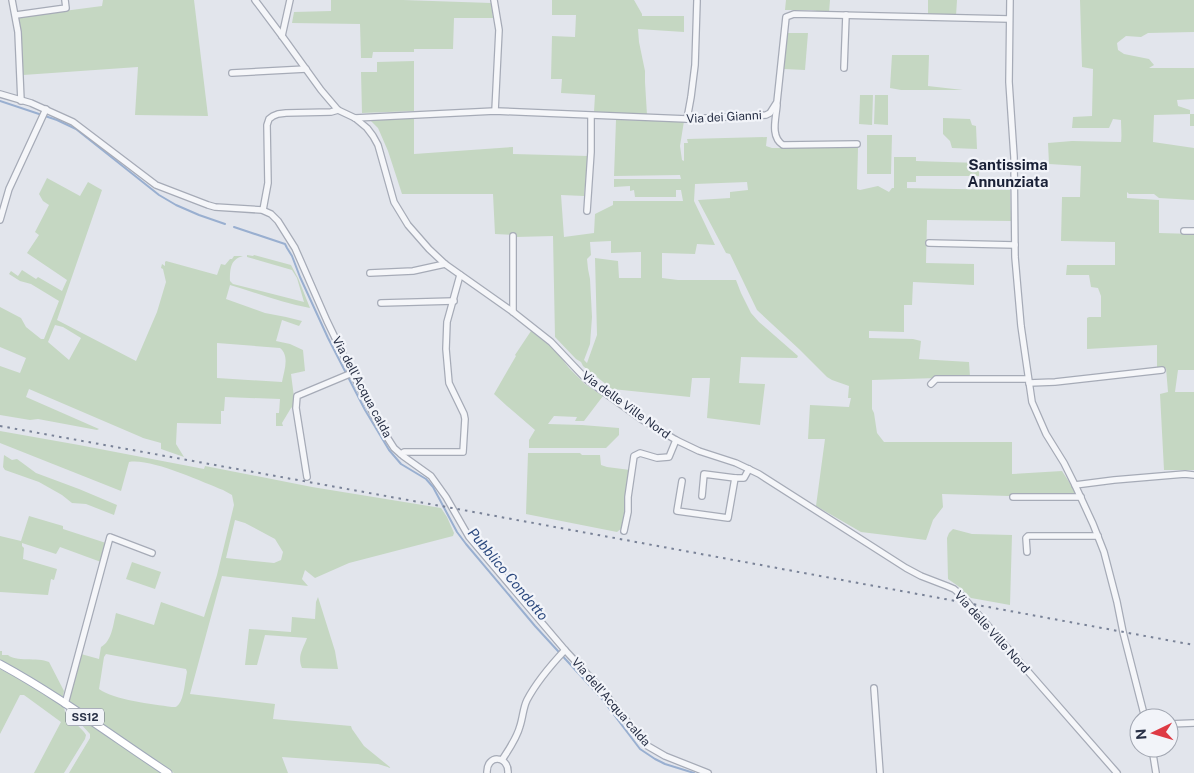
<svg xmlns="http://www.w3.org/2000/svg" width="1194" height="773" font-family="'Public Sans',sans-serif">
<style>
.green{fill:#c5d7c2;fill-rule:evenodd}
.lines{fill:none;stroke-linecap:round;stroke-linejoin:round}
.stream{stroke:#99afd0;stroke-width:2}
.minor-casing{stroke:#a6abb7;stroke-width:8}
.major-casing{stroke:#a0a8b9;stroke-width:9}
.minor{stroke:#f5f6f9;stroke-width:5.5}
.major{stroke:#fff;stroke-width:7}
.rail{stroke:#798297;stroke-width:2;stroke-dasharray:2.5 5;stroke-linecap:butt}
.labels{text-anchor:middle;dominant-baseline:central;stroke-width:4.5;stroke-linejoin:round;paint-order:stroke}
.shield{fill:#f2f4f9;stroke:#656b7c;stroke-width:1}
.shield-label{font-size:11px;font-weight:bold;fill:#283046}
.street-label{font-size:12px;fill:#283046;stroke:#f2f4f9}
.water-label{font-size:14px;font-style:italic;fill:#2d4a7f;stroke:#f2f4f9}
.quarter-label{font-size:15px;font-weight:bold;fill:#1a2137;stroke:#f2f4f9}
</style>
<rect width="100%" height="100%" fill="#e2e5ec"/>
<g class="green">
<polygon points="103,0 194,0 208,116 135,115 138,67 23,75 18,17 102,6"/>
<polygon points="331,0 403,0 491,3 493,18 454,18 453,49 414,49 414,52 373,52 372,58 361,58 360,24 292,23 294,12 331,11"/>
<polygon points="552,0 634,0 642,14 642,16 684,16 684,32 638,29 639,42 645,71 645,82 647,115 594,112 595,95 561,93 562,79 551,79 552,36 575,37 576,15 552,15"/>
<polygon points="786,0 830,0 829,13 811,10 785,10"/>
<polygon points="928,0 957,0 956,16 928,15"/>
<path d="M1080 0H1194V32L1148 33 1141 37 1126 36 1117 43 1118 50 1124 54 1149 59 1154 65 1149 68H1194V99L1177 100 1178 106 1190 110V114H1194V126H1190V114L1154 115 1153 142 1194 148V200L1159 198 1154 194H1129L1127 192V198L1159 200V233L1194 234V370H1178L1175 392H1194V470H1164L1160 394 1168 392 1166 368 1157 367V345L1087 349V318L1089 317H1101V296L1098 288 1091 287 1089 275H1066L1067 265H1115V242L1061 241 1062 197H1080L1081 166 1049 164 1048 143 1072 141 1121 142C1122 136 1121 126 1121 120L1113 119 1109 128H1072L1073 117 1092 116 1093 69 1082 67Z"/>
<polygon points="787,33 808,33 805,70 784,69"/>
<polygon points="892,55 929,55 928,86 963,90 901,90 890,88"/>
<polygon points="414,61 414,111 362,113 361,72 377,72 377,62"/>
<polygon points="860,95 873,95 872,125 859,124"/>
<polygon points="875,95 888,95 888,125 874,124"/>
<path d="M414 117V154L513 147V154L588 156 584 196 561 195 564 237 594 233 595 214 613 205V201H683L681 190H676V197H635L634 190 630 191V186L614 187V179H681L680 175 614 176 616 120 684 121 680 146 682 160 684 161V143H688L687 139 767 137 766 146 772 148H858L857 189 860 190 878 186 889 192 892 188H894V157H916V161L979 163V176H916V182H907V188H902L1010 190 1011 221 927 220 926 263 974 264V285L913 282 912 305H904V332L869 331V338L913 339 921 341 919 359 969 362 970 377 872 380V409L874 413 877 433 884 442H1012V474L1062 471 1077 494 1009 496 942 494 943 507 933 520 926 540 861 532 816 506 825 439H808L810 405 849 407 851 398H848L849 386 832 380 827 377 799 349 757 310 730 254 726 253 698 200 730 198V192L748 190 747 182 695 184 694 201 715 245 697 244 695 254 662 253V278L678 280H736L741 293 751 313 759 322 798 356 797 358 741 357 739 383 765 384 760 425 707 418 710 378H692L690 397 612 389 583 366 581 362 576 359 555 337 553 236 516 237V235L495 234 493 194H402L388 151 378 128 369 119ZM611 241V253L641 252V278H619L618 261 595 258 597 335 587 363 584 360 590 344 592 317 590 279 588 269 587 259 591 255 590 242Z"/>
<polygon points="943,118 970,119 972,125 976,126 977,149 952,148 950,141 943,134"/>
<polygon points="867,135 892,135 891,174 867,174"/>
<path d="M47 178 80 196 88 182 102 190 57 320 136 361 157 312 166 282 163 269 161 268 162 264 165 266V262L166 261 217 275 221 264 225 265 230 259H232L234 256H243C230 259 230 270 230 281L233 284 304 302 297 278 292 270 247 257V255L253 256 254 255 291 265 298 278 310 308C283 303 257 293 230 285L226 299 265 313 286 317 302 321 299 326 282 320 276 341 290 344 303 350 305 371 291 374 295 405 291 408 282 423 283 426H276V413H279L280 399 225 397 224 411H221V424L177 423 176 444 184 457 161 449V443L143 438 141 437 29 389 26 397 99 429 97 430 38 419 30 420 0 415V366L20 373 26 358 0 347V307L21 318 26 327 41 339H44L59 301 31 284 20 281 9 274 11 271 18 276 22 270 36 279 38 277 62 291 67 280 27 253 39 235 35 232 49 205 43 201 39 194ZM55 325 63 327 81 338 69 360 48 342ZM217 343 280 348C290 356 284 371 282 382L217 378Z"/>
<polygon points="531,331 555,350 569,368 585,384 603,396 584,421 575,421 577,417 554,416 548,424 582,425 619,428 619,435 606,448 529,448 529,440 535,430 507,406 494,394 516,356 515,355"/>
<path d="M0 431 79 445 204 469 205 466 312 487 441 508 447 517 454 533 453 536 349 563 315 578 305 570 302 579 308 586 222 576 190 694 275 704 273 719 351 726 352 729 364 746 391 768 378 764 282 757 288 773H174L70 704 69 701 81 654 99 659 101 647C112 641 113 625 116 613L154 625 161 602 204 617 217 575 234 505 232 495 223 490C202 482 151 458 129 462L121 491 0 443ZM235 520 245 523 275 539 283 552 281 560 274 563 226 558ZM106 654 186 669 187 672C185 681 184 698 179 704 176 708 175 707 172 707 152 704 114 700 99 689L104 657Z"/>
<polygon points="528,453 580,453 582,455 600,455 601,465 607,467 630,470 622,528 617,532 526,514"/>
<polygon points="4,455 12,460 17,459 36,473 79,489 117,505 114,515 86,504 72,503 62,495 39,482 5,470 3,467"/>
<polygon points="29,516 63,526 63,529 106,543 101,562 60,547 56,554 22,543 22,546 24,548 23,559 57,569 54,580 51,579 48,595 0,592 0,536 21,541"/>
<polygon points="953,529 972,534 1012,535 1010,605 971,598 958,586 948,579 947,538 949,533"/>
<polygon points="132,562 161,572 155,589 126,579"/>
<path d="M318 597 335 651 338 669 302 668C297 656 303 649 307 638L265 635 257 665H245L249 629 291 632 292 617 315 619 316 602Z"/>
<path d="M0 651H2V655H8C15 662 37 657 49 662L64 691 63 696 62 697 0 661Z"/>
<polygon points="0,669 16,677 64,707 65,712 84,732 86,735 85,739 64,773 34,773 61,722 24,695 20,695 0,734"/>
<polygon points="69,711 162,773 69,773 90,738 90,734"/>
</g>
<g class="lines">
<g class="stream">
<polyline points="0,101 57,120 76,129 159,195 176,205 199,215 225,224"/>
<polyline points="234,227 285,244 287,248 292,256 300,277 328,338 365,410 389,450 401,464 426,479 433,487 457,532 466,544 535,626 602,699 640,749 655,759 665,764 694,773"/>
</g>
<g class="minor-casing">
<g id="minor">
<polyline points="12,0 18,32 21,101"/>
<polyline points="255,0 282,36 321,90 338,110 355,118 367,128 373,136 378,145 394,202 408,225 429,249 445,264 513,312 551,342 587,380 641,419 676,440 699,451 736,463 759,474 906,568 921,576 947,586 954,589 961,595 1117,773"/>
<polyline points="494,0 499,30 495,111"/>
<polyline points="1010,0 1009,82 1014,157 1015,257 1021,326 1032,402 1046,434 1064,463 1075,485 1093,524 1104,552 1117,602 1123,632 1145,718"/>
<polyline points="16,15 66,8 65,0"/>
<polyline points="282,36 290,0"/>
<polyline points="844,68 846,15"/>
<polyline points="232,73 306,69"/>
<polyline points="0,94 31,103 73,122 156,185 208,205 215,207 262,210 271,214 278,221 295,248 327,321 352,373 378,423 394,448 403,456 431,476 446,497 469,537 565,650 602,690 646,745 665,756 708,773"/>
<path d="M777 105C776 118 770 137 783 145L857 144"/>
<polyline points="355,118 495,111 687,119 766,115 770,113 777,102 786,17 794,14 1009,19"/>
<polyline points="687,119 691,97 695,65 697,1"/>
<polyline points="263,210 268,183 267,125 269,119 273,116 278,114 286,113 331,112 338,110"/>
<polyline points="587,211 591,152 591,116"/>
<polyline points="0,220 9,189 46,109"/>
<polyline points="1184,231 1194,231"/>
<polyline points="929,243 1015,245"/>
<polyline points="370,273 413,271 445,264"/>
<polyline points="381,303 454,301"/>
<polyline points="513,312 513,236"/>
<polyline points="1029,383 1055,382 1162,370"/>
<polyline points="931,384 936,379 1028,379"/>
<polyline points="401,454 404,452 463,452 465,419 464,414 449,383 446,349 447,322 460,275"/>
<polyline points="307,477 296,408 297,396 352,373"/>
<polyline points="682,481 677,511 728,518 735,478 744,478 749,469"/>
<polyline points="1075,485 1114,480 1185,474 1194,475"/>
<polyline points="702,496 704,474 735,478"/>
<polyline points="1013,497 1081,497"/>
<polyline points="624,531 628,512 628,497 634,456 640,453 657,458 669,457 676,440"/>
<polyline points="1027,552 1026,538 1028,536 1098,536"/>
<polyline points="874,688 880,773"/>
<polyline points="65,704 110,537 152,553"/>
<polyline points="1169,724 1194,723"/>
<polyline points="1152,748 1156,773"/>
<path d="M502 760C509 749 517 738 520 726 523 717 523 708 527 700 537 681 551 665 565 650"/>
<path d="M487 773C486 754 509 755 508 773"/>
</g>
</g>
<g class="major-casing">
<path id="major" d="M0 664C59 696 112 736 168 773"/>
</g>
<use href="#minor" class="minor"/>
<use href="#major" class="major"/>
<polyline class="rail" points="0,426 452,508 1194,645"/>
</g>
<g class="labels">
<rect class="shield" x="66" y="708.5" width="38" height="17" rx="4"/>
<g class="shield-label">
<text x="85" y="717">SS12</text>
</g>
<g class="street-label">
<text transform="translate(724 117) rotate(-3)">Via dei Gianni</text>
<text transform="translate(362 387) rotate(62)">Via dell'Acqua calda</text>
<text transform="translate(626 405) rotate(36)">Via delle Ville Nord</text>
<text transform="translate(992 632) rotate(48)">Via delle Ville Nord</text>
<text transform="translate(611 702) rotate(49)">Via dell'Acqua calda</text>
</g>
<g class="water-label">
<text transform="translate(508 574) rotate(50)">Pubblico Condotto</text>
</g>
<g class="quarter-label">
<text x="1008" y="164">Santissima<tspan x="1008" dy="17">Annunziata</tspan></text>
</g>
</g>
<g transform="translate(1154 733) rotate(265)"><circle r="24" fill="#f2f4f9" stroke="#a1a6b1"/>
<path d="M0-4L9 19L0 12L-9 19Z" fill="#de3a44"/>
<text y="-8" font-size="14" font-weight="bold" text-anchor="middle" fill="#283046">N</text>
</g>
</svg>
